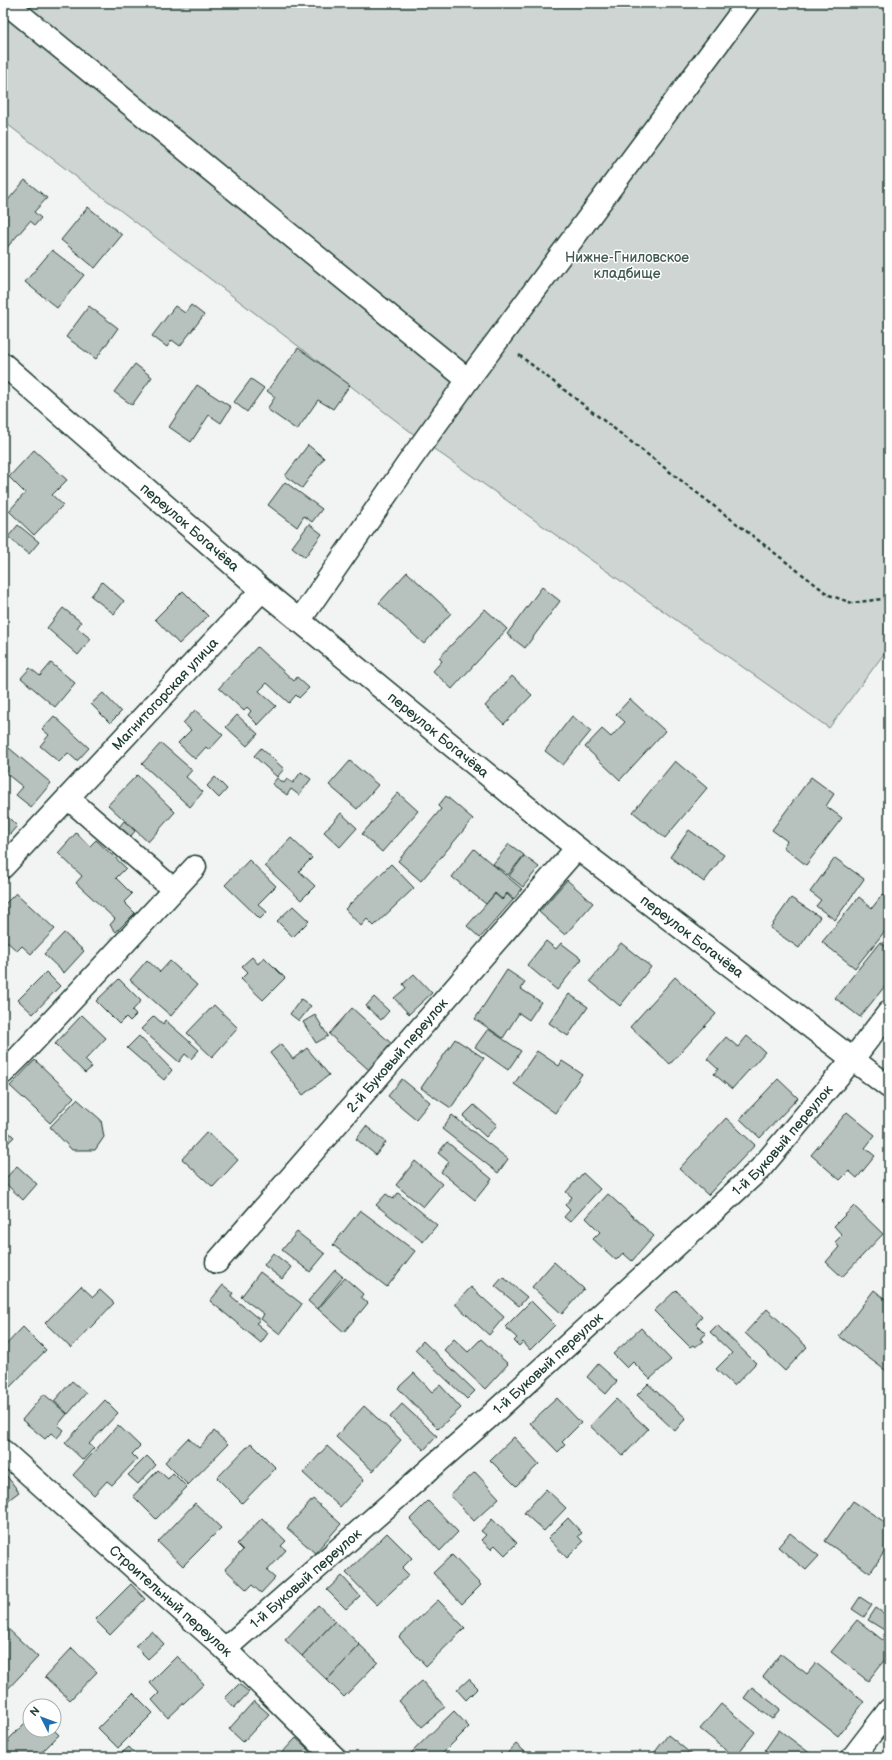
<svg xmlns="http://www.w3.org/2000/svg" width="892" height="1760" font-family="'Balsamiq Sans',sans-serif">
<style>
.green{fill:#ced5d3;stroke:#768984}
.building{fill:#b7c1bd;stroke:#1f3d34}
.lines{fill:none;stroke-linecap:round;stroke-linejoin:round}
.minor-casing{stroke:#1f3d34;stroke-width:25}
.path{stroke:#1f3d34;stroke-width:2.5;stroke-dasharray:4 3;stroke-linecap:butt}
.minor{stroke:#fff;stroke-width:22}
.labels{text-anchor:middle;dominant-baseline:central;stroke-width:3;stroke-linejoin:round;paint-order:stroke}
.park-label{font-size:14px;fill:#425b54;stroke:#fff}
.street-label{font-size:14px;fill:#1f3d34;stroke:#fff}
</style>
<rect width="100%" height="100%" fill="#f2f3f3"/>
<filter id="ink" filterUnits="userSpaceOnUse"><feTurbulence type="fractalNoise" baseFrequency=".025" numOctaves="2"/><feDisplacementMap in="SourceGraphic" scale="8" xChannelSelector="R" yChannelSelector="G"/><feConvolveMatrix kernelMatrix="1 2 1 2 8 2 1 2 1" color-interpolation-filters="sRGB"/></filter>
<g filter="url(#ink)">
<polygon class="green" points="3,3 889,3 889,647 829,728 424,442 3,121"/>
<g class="building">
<polygon points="25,180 47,198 34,212 41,218 35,225 30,221 3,252 3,206"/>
<polygon points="88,207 122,235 95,268 61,240"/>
<polygon points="52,250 84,275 57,308 25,282"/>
<polygon points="191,305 204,315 180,346 172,340 167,347 152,336 175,306 185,313"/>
<polygon points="89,306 118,328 96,359 66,337"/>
<polygon points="298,348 350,385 333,409 318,400 297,430 267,409 275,397 267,391"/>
<polygon points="135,364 152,377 132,405 114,392"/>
<polygon points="251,379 264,388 247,412 234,402"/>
<polygon points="197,385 231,407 221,423 209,415 191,442 169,427"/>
<polygon points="308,445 324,458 302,488 285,476"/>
<polygon points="34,450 67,480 52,495 63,505 34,535 9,511 25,493 9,477"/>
<polygon points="285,482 322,509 312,522 304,516 297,527 268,505"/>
<polygon points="309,524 322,534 305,557 292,547"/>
<polygon points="18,525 39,542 29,554 8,537"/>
<polygon points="407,572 451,613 424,644 379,603"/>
<polygon points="102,582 124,601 114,614 91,596"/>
<polygon points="542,587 560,601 525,648 507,634"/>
<polygon points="183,591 208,616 179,644 155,619"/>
<polygon points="63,608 81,622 77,628 91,639 78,655 47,628"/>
<polygon points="485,609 507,629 452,689 433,671 442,661 439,658"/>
<polygon points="257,647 294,681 297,677 309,688 299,698 296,695 289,703 267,683 259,691 276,706 258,725 248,715 251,711 247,707 244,711 219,688"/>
<polygon points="51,663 75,683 55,707 21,678 30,668 40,676"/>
<polygon points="512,676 532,695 504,724 485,706"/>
<polygon points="103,693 121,712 110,723 91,704"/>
<polygon points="630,699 665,731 620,780 585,747 602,729 611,737 625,722 616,714"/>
<polygon points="195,710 223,735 209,750 206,747 195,759 178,743 191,730 183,723"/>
<polygon points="237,715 258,734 247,746 226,727"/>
<polygon points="54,716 89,748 77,761 68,753 59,762 40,746 49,735 42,729"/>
<polygon points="572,716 591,731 563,765 545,751"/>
<polygon points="3,743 51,783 31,807 16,795 23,787 3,771"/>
<polygon points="161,743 192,770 186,777 203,792 190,807 142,764"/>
<polygon points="261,748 284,769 277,777 254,756"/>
<polygon points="350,761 378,785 357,809 329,785"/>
<polygon points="675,761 707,788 665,838 633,812"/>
<polygon points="301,772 311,779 299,795 291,789 287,795 272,784 277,778 284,783 287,779 293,783"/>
<polygon points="137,775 175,812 148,842 108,805"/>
<polygon points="215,777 227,789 219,798 207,786"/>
<polygon points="811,777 834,794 826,806 842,818 806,865 783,847 787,841 772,830"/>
<polygon points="398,793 418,811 382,852 362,834"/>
<polygon points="446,796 473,819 421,881 398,861 441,809 438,806"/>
<polygon points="3,812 17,826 3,842"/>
<polygon points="341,813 357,828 340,847 324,832"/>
<polygon points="124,821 135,831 127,841 116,831"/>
<polygon points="689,830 724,855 704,882 670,857"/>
<polygon points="76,833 90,846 96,840 126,868 116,878 132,894 124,902 135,913 116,932 110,925 115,919 76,883 82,876 58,853"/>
<polygon points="291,838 312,858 299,871 315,886 301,900 265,866"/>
<polygon points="509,844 524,855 508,875 493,864"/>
<polygon points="474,849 522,889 514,899 507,893 502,899 495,893 486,904 452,877"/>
<polygon points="524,856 539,867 523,887 509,876"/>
<polygon points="835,858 864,879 835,920 816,906 821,900 810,892"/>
<polygon points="249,860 276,886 258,904 267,912 260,919 225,885"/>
<polygon points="391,864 414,888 374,926 367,919 361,926 345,909"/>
<polygon points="567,880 593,903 565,935 539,912"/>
<polygon points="16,893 55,929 31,954 22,946 17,951 3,938 3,906"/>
<polygon points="495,894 502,900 507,894 513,900 480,938 467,926"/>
<polygon points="883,894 889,899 889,926 855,968 822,942 859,897 872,908"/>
<polygon points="791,898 820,917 799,948 770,928"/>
<polygon points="293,906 309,921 293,937 277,921"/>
<polygon points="64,933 84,951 64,973 44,954"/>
<polygon points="546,941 556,949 561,943 582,959 557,990 527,965"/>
<polygon points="880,942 889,949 889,981 860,1017 835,998"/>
<polygon points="621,943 651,967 620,1006 590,981"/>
<polygon points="252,957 258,964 264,957 285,978 263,1000 241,979 248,972 242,966"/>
<polygon points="147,960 160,972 170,961 197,985 171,1016 130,980"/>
<polygon points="507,970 525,982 521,989 541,1002 529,1020 519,1013 503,1038 475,1019"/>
<polygon points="46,972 60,986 33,1014 18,1000"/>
<polygon points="414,974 432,993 409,1014 394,998 406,988 403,984"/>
<polygon points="675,977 716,1014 670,1064 630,1027"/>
<polygon points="119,979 141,1001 132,1011 136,1015 130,1021 126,1017 119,1024 96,1001"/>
<polygon points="569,994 588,1007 568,1036 549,1023"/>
<polygon points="374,997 389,1011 381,1020 366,1006"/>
<polygon points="301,999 311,1006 299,1021 290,1014"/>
<polygon points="214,1005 238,1028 212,1057 187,1033"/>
<polygon points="352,1008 393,1045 369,1070 329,1034"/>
<polygon points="82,1015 106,1038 85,1060 92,1067 85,1073 55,1044"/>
<polygon points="315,1015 328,1036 316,1043 303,1022"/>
<polygon points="154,1016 163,1024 165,1020 199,1050 191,1059 185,1054 179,1062 141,1029"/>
<polygon points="488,1029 521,1051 508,1070 475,1047"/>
<polygon points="139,1036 172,1070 164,1080 127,1048"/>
<polygon points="747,1036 765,1052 732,1089 714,1074 718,1069 707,1059 726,1037 738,1047"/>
<polygon points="455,1039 484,1058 451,1108 421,1088"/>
<polygon points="281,1044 293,1059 307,1048 329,1075 303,1095 270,1053"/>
<polygon points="537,1051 559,1066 562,1061 582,1074 555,1113 514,1084"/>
<polygon points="35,1060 74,1097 50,1123 10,1086"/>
<polygon points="402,1079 430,1102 416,1119 388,1096"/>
<polygon points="778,1079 798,1098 760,1138 740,1119"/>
<polygon points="77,1099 101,1120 104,1137 95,1150 72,1150 50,1127"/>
<polygon points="474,1105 497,1125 486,1137 463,1116"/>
<polygon points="847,1112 875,1135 865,1148 875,1156 857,1178 849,1171 840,1180 811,1155"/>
<polygon points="452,1115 508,1159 498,1173 442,1129"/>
<polygon points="726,1118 755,1145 708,1195 679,1169"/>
<polygon points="366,1126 386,1142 376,1155 356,1139"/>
<polygon points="3,1127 14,1137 3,1148"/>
<polygon points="207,1132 238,1160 213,1187 182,1159"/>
<polygon points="447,1142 492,1179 475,1200 441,1172 449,1162 438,1153"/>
<polygon points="415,1161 442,1184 423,1207 396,1185"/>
<polygon points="17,1166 37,1184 23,1200 3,1181"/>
<polygon points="583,1173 600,1189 570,1222 564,1217 570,1210 565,1205 572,1197 566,1192"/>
<polygon points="398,1193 437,1225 423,1242 376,1205 386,1194 393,1199"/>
<polygon points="889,1193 889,1206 882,1200"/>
<polygon points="608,1194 654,1236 632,1261 623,1253 616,1260 593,1239 600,1232 586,1218"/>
<polygon points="854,1206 883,1234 842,1277 826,1262 839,1247 835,1242 842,1235 834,1226"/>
<polygon points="360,1210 415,1251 387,1287 333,1245"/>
<polygon points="297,1232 325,1254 310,1272 282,1250"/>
<polygon points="273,1253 291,1267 282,1279 264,1265"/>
<polygon points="554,1262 584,1289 562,1314 532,1287"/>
<polygon points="335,1270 343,1277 317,1309 308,1301"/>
<polygon points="260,1272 302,1304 280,1334 261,1319 264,1314 241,1297"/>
<polygon points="503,1277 527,1297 519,1306 495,1286"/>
<polygon points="345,1278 363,1294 361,1297 368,1303 344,1332 318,1309"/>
<polygon points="223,1285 233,1293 231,1296 260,1320 256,1323 268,1333 261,1343 210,1301"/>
<polygon points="81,1286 93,1297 100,1290 114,1303 71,1348 45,1323"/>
<polygon points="471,1287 504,1317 489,1335 455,1304"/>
<polygon points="676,1290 702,1317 696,1324 706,1334 700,1339 703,1341 695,1347 693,1345 690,1347 654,1311"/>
<polygon points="874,1290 889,1302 889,1373 839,1336"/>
<polygon points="531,1301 555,1325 530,1350 523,1342 519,1346 514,1341 517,1338 505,1327"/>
<polygon points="767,1309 807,1347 785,1371 745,1333"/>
<polygon points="717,1325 756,1363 734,1386 716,1369 732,1353 710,1332"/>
<polygon points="23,1327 46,1350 10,1387 3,1380 3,1348"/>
<polygon points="641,1328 671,1360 650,1379 633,1362 627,1368 613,1354"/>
<polygon points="454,1339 468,1352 481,1339 508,1364 485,1389 444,1350"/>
<polygon points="423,1341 475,1391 467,1399 415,1350"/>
<polygon points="598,1364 617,1381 606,1394 587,1377"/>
<polygon points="414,1373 432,1392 440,1385 461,1408 438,1429 398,1388"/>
<polygon points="72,1381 86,1393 68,1414 54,1401"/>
<polygon points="648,1384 686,1418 675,1431 637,1395"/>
<polygon points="44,1394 67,1414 58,1425 64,1430 57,1438 51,1433 45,1439 22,1420"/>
<polygon points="557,1398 581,1423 562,1442 565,1445 558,1452 530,1423"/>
<polygon points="616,1399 648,1429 623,1456 590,1426"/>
<polygon points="105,1400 118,1413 89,1444 94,1448 83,1460 65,1443"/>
<polygon points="402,1404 437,1436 424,1450 390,1417"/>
<polygon points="364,1406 401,1440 373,1471 336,1437"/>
<polygon points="118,1425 140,1446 132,1454 137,1459 112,1485 107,1481 94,1495 73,1475"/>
<polygon points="214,1431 228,1444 188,1485 165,1462 188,1438 199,1448"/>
<polygon points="514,1437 539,1464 516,1486 490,1460"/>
<polygon points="251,1443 276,1468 242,1503 217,1478"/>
<polygon points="327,1446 364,1480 340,1507 303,1473"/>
<polygon points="147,1456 156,1465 138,1484 128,1475"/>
<polygon points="158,1470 168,1479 173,1473 187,1487 156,1519 133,1496"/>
<polygon points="3,1471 19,1492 3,1504"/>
<polygon points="475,1472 499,1498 474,1521 450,1495"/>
<polygon points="546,1489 566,1508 544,1531 524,1513"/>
<polygon points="313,1499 341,1524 315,1553 287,1528"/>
<polygon points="428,1501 458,1532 440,1551 410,1519"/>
<polygon points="853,1501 889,1525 889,1545 870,1573 825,1541"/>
<polygon points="195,1503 221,1528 183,1566 158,1542"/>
<polygon points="262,1518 286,1541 281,1546 286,1550 267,1571 275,1578 261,1593 252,1585 247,1590 225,1569 243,1550 237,1544"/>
<polygon points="568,1518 582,1533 578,1536 583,1542 567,1558 548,1538"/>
<polygon points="492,1519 517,1543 505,1555 495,1545 491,1549 481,1540 486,1535 481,1531"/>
<polygon points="387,1533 412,1558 402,1568 409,1575 377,1605 346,1573"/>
<polygon points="790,1533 819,1556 806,1570 778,1547"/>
<polygon points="452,1555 481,1585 462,1604 433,1573"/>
<polygon points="342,1576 360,1596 346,1609 327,1590"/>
<polygon points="131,1584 145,1599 110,1635 95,1620"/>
<polygon points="860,1597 872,1605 864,1617 852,1609"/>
<polygon points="438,1600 465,1628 426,1666 399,1637"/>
<polygon points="318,1605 335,1621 302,1656 285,1640"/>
<polygon points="876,1608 889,1617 889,1633 868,1620"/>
<polygon points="857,1620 889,1645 889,1654 868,1681 831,1652"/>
<polygon points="335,1621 360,1645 327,1680 302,1656"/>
<polygon points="5,1626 38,1657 3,1694 3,1629"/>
<polygon points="152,1631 164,1644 148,1659 135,1646"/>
<polygon points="360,1645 378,1662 344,1697 327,1680"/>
<polygon points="72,1648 97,1672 70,1700 45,1677"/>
<polygon points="781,1654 807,1674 816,1663 864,1702 838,1736 763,1677"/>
<polygon points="177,1656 204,1684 168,1718 152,1700 159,1693 150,1683"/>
<polygon points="469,1679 478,1688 466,1700 457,1690"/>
<polygon points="422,1681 445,1707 422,1727 399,1701"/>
<polygon points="239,1684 249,1692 234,1708 225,1698"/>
<polygon points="752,1687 780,1709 772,1719 744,1698"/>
<polygon points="133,1693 153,1713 118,1748 98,1728"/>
<polygon points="254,1701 269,1714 243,1742 229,1729"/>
<polygon points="721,1704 755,1732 735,1757 700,1729"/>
<polygon points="454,1711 469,1727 439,1757 414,1757 411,1753"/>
<polygon points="30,1718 30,1730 54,1730 59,1735 37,1757 9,1757 3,1751 3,1745"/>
<polygon points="779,1730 815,1757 775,1757 765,1750"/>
<polygon points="668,1735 695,1757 651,1757"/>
<polygon points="296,1738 317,1757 278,1757"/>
<polygon points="516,1744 531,1757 504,1757"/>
<polygon points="129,1747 138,1757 117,1757"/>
</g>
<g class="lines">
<g class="minor-casing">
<g id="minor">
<polyline points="6,3 468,380"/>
<path id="s1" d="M3 364 262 590 577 848 889 1087"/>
<polyline points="299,621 411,459 468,380 748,3"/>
<polyline points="68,798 173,889"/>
<path id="s2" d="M3 867 262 590"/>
<polyline points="3,1073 20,1056 195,867"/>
<path id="s3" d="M217 1262 577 848"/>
<path id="s4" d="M3 1451 225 1649 334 1757"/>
<path id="s5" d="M225 1649 489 1417 760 1169 852 1060 889 1012"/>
<polyline points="853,1757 889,1710"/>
</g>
</g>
<polyline class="path" points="519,355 829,595 852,603 889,598"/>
<use href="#minor" class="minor"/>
</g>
</g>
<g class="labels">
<g class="park-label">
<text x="627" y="257">Нижне-Гниловское<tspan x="627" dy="16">кладбище</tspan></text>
</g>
<g class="street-label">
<text stroke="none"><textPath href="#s1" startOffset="248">переулок Богачёва</textPath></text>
<text stroke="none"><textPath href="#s2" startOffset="237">Магнитогорская улица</textPath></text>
<text stroke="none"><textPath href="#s1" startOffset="572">переулок Богачёва</textPath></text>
<text stroke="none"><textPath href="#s1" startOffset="896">переулок Богачёва</textPath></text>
<text stroke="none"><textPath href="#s3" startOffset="274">2-й Буковый переулок</textPath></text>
<text stroke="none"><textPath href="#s5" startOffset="755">1-й Буковый переулок</textPath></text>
<text stroke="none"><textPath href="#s5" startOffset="431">1-й Буковый переулок</textPath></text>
<text stroke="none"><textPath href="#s5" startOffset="107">1-й Буковый переулок</textPath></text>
<text stroke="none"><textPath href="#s4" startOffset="225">Строительный переулок</textPath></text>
</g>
</g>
<rect width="892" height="1760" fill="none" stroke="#fff" stroke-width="16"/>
<rect x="8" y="8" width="876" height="1744" fill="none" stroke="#1f3d34" stroke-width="1.5" filter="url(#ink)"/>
<g transform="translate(42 1718) rotate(312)"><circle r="19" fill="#ffffff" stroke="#a5b1ae"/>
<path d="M0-3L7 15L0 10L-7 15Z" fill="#1f6fb2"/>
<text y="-6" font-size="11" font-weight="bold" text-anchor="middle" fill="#1f3d34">N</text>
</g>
</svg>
